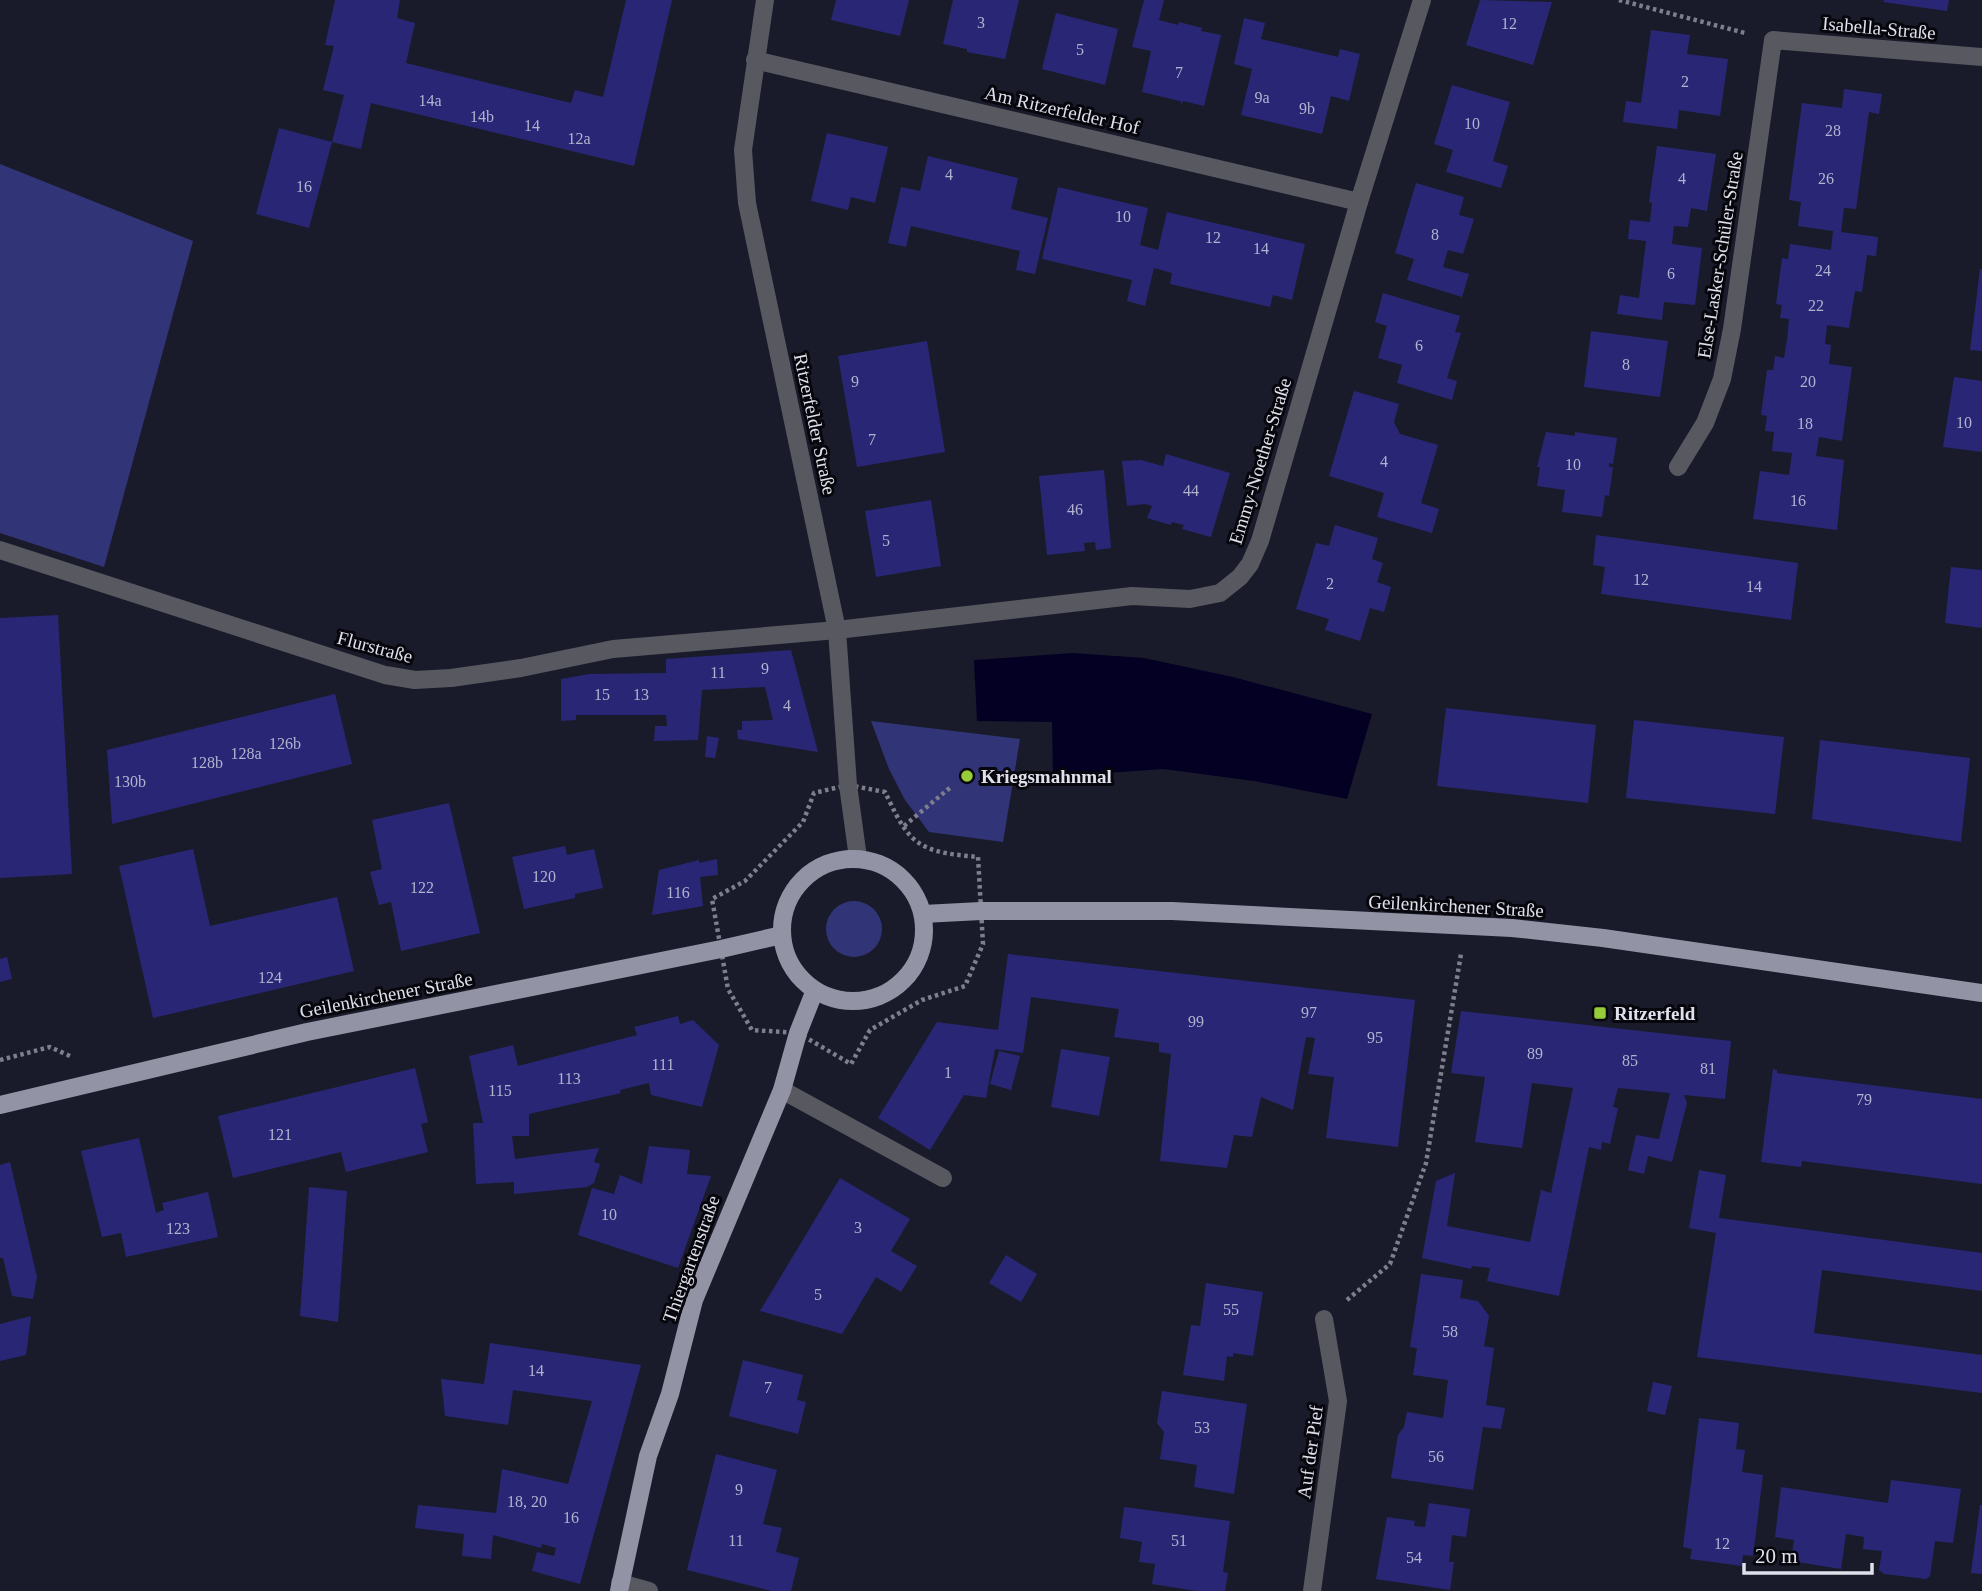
<svg xmlns="http://www.w3.org/2000/svg" width="1982" height="1591" font-family="Georgia,serif">
<style>
.green{fill:#323478}
.water{fill:#040024}
.building{fill:#292775}
.lines{fill:none;stroke-linecap:round;stroke-linejoin:round}
.path{stroke:#7d7f8c;stroke-width:4.5;stroke-dasharray:3.5 3.5;stroke-linecap:butt}
.minor{stroke:#575860;stroke-width:18}
.major{stroke:#9294a5;stroke-width:18}
.poi-dot{fill:#96cc3a;stroke:#06060c;stroke-width:2.5}
.labels{text-anchor:middle;dominant-baseline:central;stroke-width:6;stroke-linejoin:round;paint-order:stroke}
.number-label{font-size:16px;fill:#b2b2ce}
.street-label{font-size:19px;fill:#dfe1ec;stroke:#06060c}
.poi-label{font-size:19px;font-weight:bold;fill:#dfe1ec;stroke:#06060c;text-anchor:start}
</style>
<rect width="100%" height="100%" fill="#191b2a"/>
<g class="green">
<polygon points="0,164 193,241 104,567 0,533"/>
<polygon points="871,721 1020,739 1003,842 929,832 905,800 889,769"/>
<circle cx="854" cy="929" r="28"/>
</g>
<polygon class="water" points="1073,653 1144,658 1233,677 1372,714 1347,799 1254,781 1163,769 1053,777 1052,722 977,721 974,660"/>
<g class="building">
<polygon points="335,0 400,0 397,18 415,23 406,63 571,103 575,90 603,97 626,0 672,0 634,166 371,103 361,149 332,142 344,95 323,90 334,46 325,45"/>
<polygon points="836,0 909,0 900,36 831,20"/>
<polygon points="953,0 1019,0 1005,59 967,52 967,49 943,44"/>
<polygon points="1144,0 1164,0 1159,20 1178,25 1179,22 1202,28 1201,31 1221,35 1204,106 1183,101 1182,104 1180,101 1142,92 1151,51 1132,47"/>
<polygon points="1480,0 1552,2 1533,65 1466,45"/>
<polygon points="1884,0 1949,0 1947,11 1883,2"/>
<polygon points="1056,13 1118,29 1105,85 1042,69"/>
<polygon points="1244,18 1265,23 1261,39 1338,57 1340,49 1360,54 1349,101 1331,96 1322,134 1241,115 1252,69 1234,64"/>
<polygon points="1651,30 1690,35 1687,54 1728,59 1720,116 1679,110 1677,129 1623,122 1626,101 1641,103"/>
<polygon points="1452,85 1510,102 1493,161 1508,166 1501,188 1446,172 1453,150 1434,144"/>
<polygon points="1844,89 1882,94 1879,114 1869,112 1856,209 1844,208 1841,232 1878,237 1876,256 1867,255 1862,292 1855,291 1849,328 1827,325 1825,344 1831,345 1829,364 1852,367 1842,441 1819,437 1816,456 1844,460 1837,530 1753,519 1760,471 1789,475 1792,453 1772,451 1774,432 1765,431 1767,416 1761,415 1767,370 1773,370 1775,356 1784,358 1787,339 1789,319 1780,318 1782,305 1776,304 1782,258 1788,259 1790,244 1831,250 1833,231 1798,226 1801,202 1789,200 1802,103 1842,108"/>
<polygon points="279,128 332,142 309,228 256,214"/>
<polygon points="827,133 888,147 875,203 851,197 848,210 811,201"/>
<polygon points="1657,146 1716,154 1707,211 1691,208 1688,227 1674,226 1672,244 1702,248 1695,305 1664,302 1662,320 1617,314 1620,295 1639,298 1646,241 1628,239 1630,220 1650,222 1652,203 1649,202"/>
<polygon points="928,156 1018,178 1011,209 1048,218 1035,274 1016,270 1020,251 911,226 906,247 888,243 901,187 920,191"/>
<polygon points="1416,183 1464,197 1459,215 1474,219 1463,254 1448,250 1443,267 1469,274 1462,297 1407,280 1414,259 1395,253"/>
<polygon points="1058,187 1148,208 1140,245 1158,250 1167,212 1305,244 1292,300 1273,295 1270,307 1170,284 1172,273 1154,268 1145,306 1127,301 1132,280 1042,259"/>
<polygon points="1980,269 1982,269 1982,351 1970,350"/>
<polygon points="1383,293 1460,316 1455,332 1461,333 1447,378 1457,381 1452,400 1397,383 1402,365 1378,358 1387,326 1375,322"/>
<polygon points="1591,331 1668,341 1660,397 1584,387"/>
<polygon points="927,341 945,452 857,467 838,356"/>
<polygon points="1954,377 1982,381 1982,452 1943,447"/>
<polygon points="1354,391 1399,404 1394,422 1400,434 1438,445 1421,503 1439,509 1432,533 1377,517 1384,493 1329,476"/>
<polygon points="1546,432 1575,436 1575,432 1617,438 1613,464 1609,463 1609,467 1613,467 1609,496 1605,495 1602,517 1562,512 1565,490 1537,486 1540,467 1537,467"/>
<polygon points="1166,454 1230,473 1211,537 1182,529 1184,525 1172,522 1171,525 1147,518 1152,506 1145,504 1127,506 1122,461 1141,460 1163,466"/>
<polygon points="1104,470 1111,548 1096,550 1095,542 1084,543 1085,551 1047,555 1039,476"/>
<polygon points="931,500 941,566 876,577 865,511"/>
<polygon points="1335,525 1378,538 1372,559 1383,563 1377,582 1391,587 1384,612 1370,608 1360,641 1325,630 1329,619 1296,609 1316,543 1329,546"/>
<polygon points="1596,535 1798,563 1791,620 1601,594 1605,567 1593,565"/>
<polygon points="1951,567 1982,570 1982,628 1945,623"/>
<polygon points="58,615 72,874 0,878 0,618"/>
<polygon points="791,650 818,752 738,739 737,730 742,730 742,721 773,720 765,687 702,690 698,740 654,741 655,726 667,726 666,715 576,715 576,720 561,721 561,679 589,674 666,673 666,659"/>
<polygon points="335,694 352,764 112,824 107,750"/>
<polygon points="1446,708 1596,725 1588,803 1437,786"/>
<polygon points="1634,720 1784,737 1775,814 1626,798"/>
<polygon points="707,736 719,738 715,758 705,757"/>
<polygon points="1820,740 1970,758 1961,842 1812,819"/>
<polygon points="449,803 480,933 401,951 391,902 379,905 370,872 382,869 372,820"/>
<polygon points="565,846 567,855 594,849 603,888 575,894 575,898 524,909 512,857"/>
<polygon points="193,849 210,926 337,897 354,971 153,1018 119,866"/>
<polygon points="717,859 718,875 700,877 703,906 652,915 659,870 699,860 699,863"/>
<polygon points="1008,954 1415,1000 1398,1147 1326,1138 1334,1077 1308,1074 1315,1038 1306,1037 1293,1110 1261,1097 1252,1137 1234,1135 1227,1168 1160,1161 1171,1054 1159,1052 1159,1043 1114,1037 1119,1009 1031,997 1023,1053 995,1049 986,1098 964,1095 930,1150 878,1118 937,1022 998,1030"/>
<polygon points="7,957 12,979 0,982 0,959"/>
<polygon points="1461,1011 1731,1041 1725,1099 1684,1095 1687,1103 1672,1162 1648,1156 1644,1174 1628,1170 1636,1135 1659,1139 1670,1093 1618,1088 1613,1107 1618,1108 1610,1144 1602,1142 1601,1150 1589,1147 1559,1296 1487,1281 1490,1268 1472,1266 1471,1269 1422,1258 1436,1181 1455,1173 1447,1226 1530,1242 1541,1190 1551,1193 1573,1088 1532,1083 1522,1148 1475,1142 1485,1077 1451,1073"/>
<polygon points="678,1016 680,1024 693,1020 719,1045 702,1107 651,1095 649,1083 620,1090 621,1093 529,1114 529,1136 512,1136 515,1159 599,1148 594,1162 600,1164 594,1183 587,1187 514,1194 514,1182 476,1184 473,1123 483,1123 469,1056 513,1045 518,1066 637,1035 634,1027"/>
<polygon points="1061,1049 1110,1057 1099,1116 1051,1107"/>
<polygon points="999,1051 1020,1056 1011,1090 990,1084"/>
<polygon points="415,1068 428,1122 421,1124 428,1152 346,1172 341,1152 233,1178 218,1116"/>
<polygon points="1773,1069 1777,1070 1777,1073 1982,1099 1982,1184 1802,1161 1801,1167 1761,1162"/>
<polygon points="139,1138 156,1213 164,1210 162,1203 208,1192 218,1237 126,1257 121,1233 102,1237 81,1151"/>
<polygon points="649,1146 690,1150 687,1174 711,1176 678,1268 578,1235 592,1188 614,1194 620,1175 642,1184"/>
<polygon points="10,1162 37,1277 33,1299 12,1296 3,1258 0,1258 0,1165"/>
<polygon points="1699,1170 1726,1175 1719,1218 1982,1253 1982,1291 1822,1270 1814,1333 1982,1355 1982,1393 1697,1357 1716,1233 1689,1228"/>
<polygon points="840,1178 910,1219 891,1251 917,1266 901,1292 876,1277 842,1334 760,1311"/>
<polygon points="309,1187 347,1191 338,1322 300,1316"/>
<polygon points="1006,1255 1037,1274 1021,1302 989,1283"/>
<polygon points="1421,1274 1463,1280 1460,1298 1478,1301 1489,1316 1484,1346 1494,1348 1486,1405 1505,1408 1501,1429 1483,1427 1473,1490 1391,1478 1398,1435 1404,1427 1407,1412 1443,1418 1448,1380 1413,1375 1417,1348 1410,1347"/>
<polygon points="1206,1283 1263,1292 1253,1356 1233,1353 1233,1357 1227,1356 1224,1381 1183,1375 1191,1325 1200,1326"/>
<polygon points="31,1316 26,1355 0,1361 0,1324"/>
<polygon points="490,1343 641,1365 580,1584 532,1571 537,1552 554,1556 556,1548 542,1544 541,1548 493,1535 491,1559 462,1556 464,1534 415,1528 418,1505 496,1513 502,1469 568,1484 592,1401 513,1390 508,1425 445,1416 441,1379 484,1384"/>
<polygon points="743,1360 803,1375 797,1400 806,1402 798,1434 729,1416"/>
<polygon points="1653,1382 1672,1386 1665,1415 1647,1411"/>
<polygon points="1162,1391 1247,1404 1234,1494 1194,1487 1197,1465 1160,1459 1164,1432 1157,1423"/>
<polygon points="1699,1418 1739,1423 1736,1449 1745,1450 1742,1472 1763,1475 1753,1556 1743,1555 1742,1566 1690,1559 1692,1549 1683,1547"/>
<polygon points="716,1454 777,1470 763,1524 782,1528 776,1552 799,1558 791,1591 772,1591 687,1570"/>
<polygon points="1891,1480 1961,1489 1953,1543 1935,1541 1930,1576 1926,1579 1884,1574 1879,1570 1882,1551 1863,1549 1864,1537 1846,1534 1841,1569 1791,1561 1794,1540 1775,1537 1781,1487 1888,1503"/>
<polygon points="1429,1503 1470,1509 1466,1537 1452,1535 1449,1562 1454,1562 1450,1590 1376,1579 1387,1517 1415,1521 1414,1526 1425,1527"/>
<polygon points="1980,1505 1982,1505 1982,1574 1971,1573"/>
<polygon points="1124,1507 1230,1521 1223,1572 1228,1573 1225,1591 1197,1591 1152,1584 1155,1564 1139,1562 1142,1542 1120,1538"/>
</g>
<g class="lines">
<g class="path">
<polyline points="1619,0 1745,33"/>
<path d="M848 785 885 792C893 808 903 833 919 843 935 854 959 855 978 857L983 944 965 986 922 1000 870 1030 851 1064 798 1033 752 1030 728 989 712 899 745 881 803 822 814 793Z"/>
<polyline points="904,826 952,786"/>
<polyline points="0,1060 50,1047 70,1056"/>
<polyline points="1347,1300 1390,1264 1426,1163 1461,954"/>
</g>
<g class="minor">
<polyline points="765,0 743,150 747,203 837,630 848,785 858,858"/>
<polyline points="755,60 1359,202"/>
<polyline points="1678,467 1705,423 1722,379 1732,329 1773,40 1982,57"/>
<polyline points="0,550 385,675 415,680 451,678 521,668 613,649 837,630 1132,596 1190,599 1220,593 1240,577 1250,564 1260,541 1359,202 1422,0"/>
<polyline points="782,1090 943,1178"/>
<polyline points="620,1583 649,1591"/>
<polyline points="1312,1591 1338,1401 1324,1319"/>
</g>
<g class="major">
<circle cx="853" cy="930" r="71"/>
<polyline points="923,914 981,911 1172,911 1512,928 1603,938 1982,993"/>
<polyline points="0,1105 307,1032 721,949 782,935"/>
<polyline points="619,1591 648,1456 670,1394 694,1300 782,1090 798,1033 815,990"/>
</g>
</g>
<g class="poi-dot">
<circle cx="967" cy="776" r="7"/>
<rect x="1593" y="1006" width="14" height="14" rx="3.5"/>
</g>
<g class="labels">
<g class="number-label">
<text x="981" y="22">3</text>
<text x="1509" y="23">12</text>
<text x="1080" y="49">5</text>
<text x="1179" y="72">7</text>
<text x="1685" y="81">2</text>
<text x="1262" y="97">9a</text>
<text x="430" y="100">14a</text>
<text x="1307" y="108">9b</text>
<text x="482" y="116">14b</text>
<text x="1472" y="123">10</text>
<text x="532" y="125">14</text>
<text x="1833" y="130">28</text>
<text x="579" y="138">12a</text>
<text x="949" y="174">4</text>
<text x="1682" y="178">4</text>
<text x="1826" y="178">26</text>
<text x="304" y="186">16</text>
<text x="1123" y="216">10</text>
<text x="1435" y="234">8</text>
<text x="1213" y="237">12</text>
<text x="1261" y="248">14</text>
<text x="1823" y="270">24</text>
<text x="1671" y="273">6</text>
<text x="1816" y="305">22</text>
<text x="1419" y="345">6</text>
<text x="1626" y="364">8</text>
<text x="855" y="381">9</text>
<text x="1808" y="381">20</text>
<text x="1964" y="422">10</text>
<text x="1805" y="423">18</text>
<text x="872" y="439">7</text>
<text x="1384" y="461">4</text>
<text x="1573" y="464">10</text>
<text x="1191" y="490">44</text>
<text x="1798" y="500">16</text>
<text x="1075" y="509">46</text>
<text x="886" y="540">5</text>
<text x="1641" y="579">12</text>
<text x="1330" y="583">2</text>
<text x="1754" y="586">14</text>
<text x="765" y="668">9</text>
<text x="718" y="672">11</text>
<text x="602" y="694">15</text>
<text x="641" y="694">13</text>
<text x="787" y="705">4</text>
<text x="285" y="743">126b</text>
<text x="246" y="753">128a</text>
<text x="207" y="762">128b</text>
<text x="130" y="781">130b</text>
<text x="544" y="876">120</text>
<text x="422" y="887">122</text>
<text x="678" y="892">116</text>
<text x="270" y="977">124</text>
<text x="1309" y="1012">97</text>
<text x="1196" y="1021">99</text>
<text x="1375" y="1037">95</text>
<text x="1535" y="1053">89</text>
<text x="1630" y="1060">85</text>
<text x="663" y="1064">111</text>
<text x="1708" y="1068">81</text>
<text x="948" y="1072">1</text>
<text x="569" y="1078">113</text>
<text x="500" y="1090">115</text>
<text x="1864" y="1099">79</text>
<text x="280" y="1134">121</text>
<text x="609" y="1214">10</text>
<text x="858" y="1227">3</text>
<text x="178" y="1228">123</text>
<text x="818" y="1294">5</text>
<text x="1231" y="1309">55</text>
<text x="1450" y="1331">58</text>
<text x="536" y="1370">14</text>
<text x="768" y="1387">7</text>
<text x="1202" y="1427">53</text>
<text x="1436" y="1456">56</text>
<text x="739" y="1489">9</text>
<text x="527" y="1501">18, 20</text>
<text x="571" y="1517">16</text>
<text x="736" y="1540">11</text>
<text x="1179" y="1540">51</text>
<text x="1722" y="1543">12</text>
<text x="1414" y="1557">54</text>
</g>
<g class="street-label">
<text transform="translate(1879 28) rotate(5)">Isabella-Straße</text>
<text transform="translate(1062 110) rotate(13)">Am Ritzerfelder Hof</text>
<text transform="translate(1720 255) rotate(-81)">Else-Lasker-Schüler-Straße</text>
<text transform="translate(815 424) rotate(78)">Ritzerfelder Straße</text>
<text transform="translate(1260 461) rotate(-73)">Emmy-Noether-Straße</text>
<text transform="translate(375 647) rotate(15)">Flurstraße</text>
<text transform="translate(1456 906) rotate(3)">Geilenkirchener Straße</text>
<text transform="translate(386 995) rotate(-11)">Geilenkirchener Straße</text>
<text transform="translate(691 1259) rotate(-70)">Thiergartenstraße</text>
<text transform="translate(1310 1452) rotate(-82)">Auf der Pief</text>
</g>
<g class="poi-label">
<text x="981" y="776">Kriegsmahnmal</text>
<text x="1614" y="1013">Ritzerfeld</text>
</g>
</g>
<path d="M1744 1563v10h128v-10" fill="none" stroke="#dfe1ec" stroke-width="3.5"/>
<text x="1755" y="1563" font-size="21" fill="#dfe1ec" stroke="#06060c" stroke-width="5" paint-order="stroke">20 m</text>
</svg>
